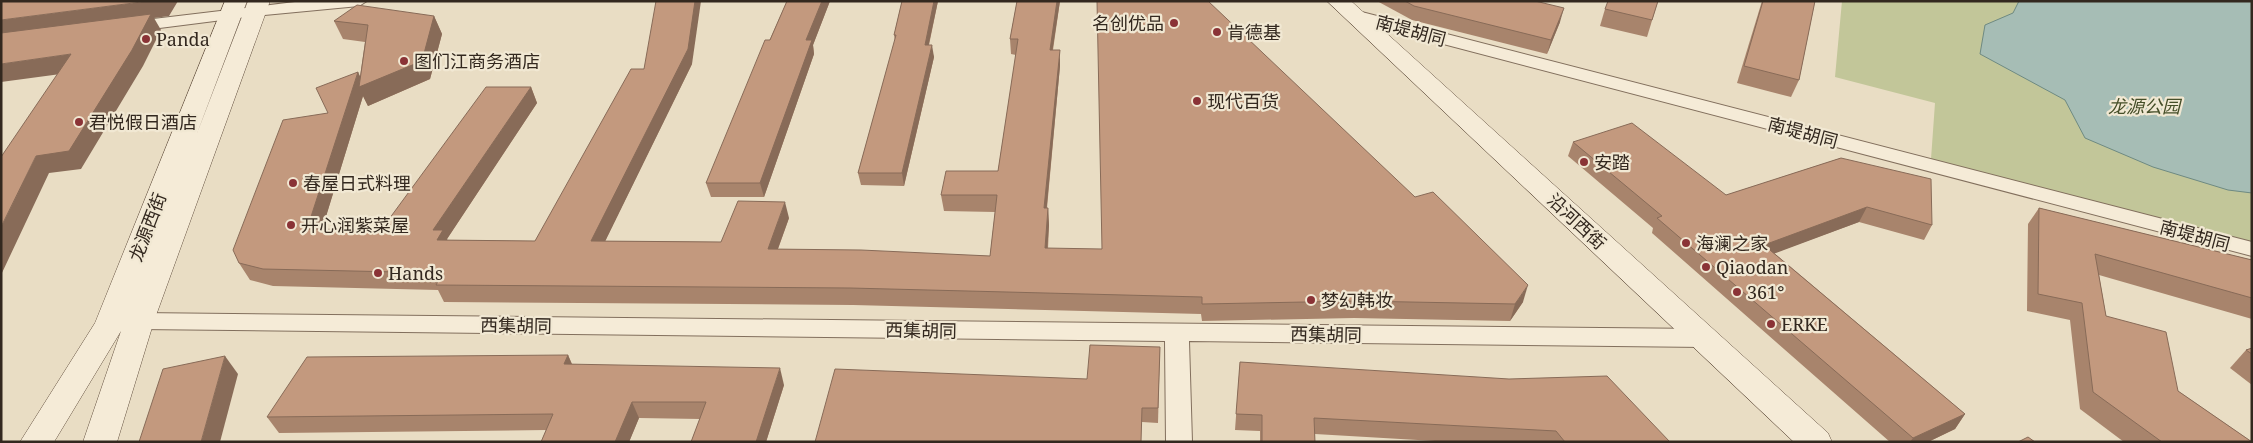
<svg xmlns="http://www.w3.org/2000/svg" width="2253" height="443" font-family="'Noto Serif','Noto Sans SC',serif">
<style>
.green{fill:#c2c699}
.water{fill:#a6bdb5;stroke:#6e8a82}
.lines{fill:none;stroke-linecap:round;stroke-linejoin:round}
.street-casing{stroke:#826f5d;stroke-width:2}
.secondary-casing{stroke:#645140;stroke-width:1}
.street{fill:#f5ebd7;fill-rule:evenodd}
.secondary{fill:#f5ebd7;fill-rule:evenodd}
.wall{fill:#a8846c}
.shaded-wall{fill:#886b58}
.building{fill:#c3997e;stroke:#886b58}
.poi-dot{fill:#8a3336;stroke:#f1e8d3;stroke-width:2}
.labels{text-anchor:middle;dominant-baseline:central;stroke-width:4.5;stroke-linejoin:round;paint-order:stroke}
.poi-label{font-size:18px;fill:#33281f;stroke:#f1e8d3;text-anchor:start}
.street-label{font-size:18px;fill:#33281f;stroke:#f1e8d3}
.park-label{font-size:18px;font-style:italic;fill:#454e28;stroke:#f1e8d3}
</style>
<rect width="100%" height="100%" fill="#e9ddc4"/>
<polygon class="green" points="1842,1 2252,1 2252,244 1931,159 1935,103 1835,77"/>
<polygon class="water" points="2019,1 2252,1 2252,193 2228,190 2153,167 2085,138 2065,100 1980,54 1985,25 2013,13"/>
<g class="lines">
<g class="street-casing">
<g id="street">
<polygon points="303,1 367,1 359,6 254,16 128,32 122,31 119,27 122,23 128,22"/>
<polygon points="1354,10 2252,242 2252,256 1348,19 1345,15 1348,11"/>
<polygon points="139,313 1704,329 1712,332 1716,338 1712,344 1704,347 1189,341 1192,442 1166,442 1165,341 139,329 131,327 127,321 131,315"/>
</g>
</g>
<g class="secondary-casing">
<g id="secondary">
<polygon points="225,1 247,1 196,136 248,1 270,1 154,321 117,442 83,442 121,331 54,442 20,442 95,323"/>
<polygon points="1327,1 1351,1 1828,433 1832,442 1794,442"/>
</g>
</g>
<use href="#street" class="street"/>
<use href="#secondary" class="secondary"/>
</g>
<g class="wall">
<polygon points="787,1 830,1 813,45 814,54 764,197 711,197 706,183"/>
<polygon points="902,1 938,1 929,45 934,57 904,186 861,185 858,173 895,41 894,35"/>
<polygon points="1017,1 1060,1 1053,50 1060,66 1047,208 1048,208 1049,225 1048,249 1523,302 1510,321 1354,318 1202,321 1201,314 853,305 444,302 438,290 273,286 250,280 239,263 328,113 358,72 360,77 365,42 343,39 334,21 434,16 442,34 430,79 368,106 363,96 322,229 381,230 531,87 537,103 447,239 447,240 535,241 644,69 692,64 605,241 721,242 789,218 778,249 990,256 995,212 944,211 941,195 998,171 1016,55 1011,54 1010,39"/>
<polygon points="1377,1 1535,1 1560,22 1547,54 1412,20"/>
<polygon points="1658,1 1647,37 1600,26 1605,9"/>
<polygon points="1762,1 1815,1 1799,80 1791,97 1737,83"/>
<polygon points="1573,142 1726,195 1841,158 1932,225 1924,240 1859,222 1774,253 1965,414 1955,429 1928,442 1890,442 1652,233 1653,228 1568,156"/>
<polygon points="2039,208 2252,260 2252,319 2099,275 2106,316 2178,391 2252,442 2124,442 2080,409 2070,320 2027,311 2028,224"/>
<polygon points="1160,347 1158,423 1142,422 1087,379"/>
<polygon points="2252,348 2252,385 2230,368 2246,350"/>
<polygon points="568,355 572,364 784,385 766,442 691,442 700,419 639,418 629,442 541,442 546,430 279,433 267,417"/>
<polygon points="1240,362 1670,442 1452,442 1315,434 1315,442 1260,442 1260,431 1235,430"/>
</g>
<g class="shaded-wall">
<polygon points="149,1 178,1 169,16 154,18 161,30 143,66 81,169 49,173 1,275 1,227 36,156 132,50 1,38 1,20"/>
<polygon points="695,1 701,1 692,64 597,258 591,241"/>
<polygon points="822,1 830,1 813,45 814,54 764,197 760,183 806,40"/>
<polygon points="934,1 938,1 926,57 925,45"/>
<polygon points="1057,1 1060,1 1050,66 1050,50"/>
<polygon points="1564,8 1560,22 1547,54 1551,40"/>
<polygon points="434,16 442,34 430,79 368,106 363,96 317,246 307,229 358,72 364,85"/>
<polygon points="932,45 934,57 904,186 902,173"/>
<polygon points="1060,50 1060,66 1045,225 1044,208"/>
<polygon points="71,54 83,71 1,82 1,64"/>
<polygon points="531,87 537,103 447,239 451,247 445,256 433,230"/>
<polygon points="785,202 789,218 772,265 768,249"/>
<polygon points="1867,207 1859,222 1757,260 1764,245"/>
<polygon points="1048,208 1049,225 1046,265 1045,248"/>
<polygon points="1528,285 1523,302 1510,321 1515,304"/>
<polygon points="568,355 575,372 564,364"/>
<polygon points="225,356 238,374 220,442 201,442"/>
<polygon points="780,368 784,385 766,442 756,442"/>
<polygon points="632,402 639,418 629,442 615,442"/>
<polygon points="1965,414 1955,429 1928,442 1910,442 1913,438"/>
</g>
<g class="building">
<polygon points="1,1 149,1 1,20"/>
<polygon points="656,1 695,1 688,49 591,241 721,242 738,201 785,202 768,249 861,250 990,256 997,195 941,195 946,171 998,171 1018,39 1010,39 1017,1 1057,1 1050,50 1060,50 1044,208 1048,208 1045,248 1102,249 1097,1 1208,1 1415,197 1433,192 1528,285 1515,304 1357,301 1202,304 1202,297 850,288 436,285 443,273 263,269 239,263 233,250 283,120 328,113 316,88 358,72 307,229 381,230 486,87 531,87 433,230 443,230 437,240 535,241 631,69 644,69"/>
<polygon points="787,1 822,1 806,40 812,40 760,183 706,183 765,40 770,40"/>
<polygon points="902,1 934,1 925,45 932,45 902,173 858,173 896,35 894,35"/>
<polygon points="1405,1 1535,1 1564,8 1551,40 1414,6"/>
<polygon points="1608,1 1658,1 1652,20 1605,9"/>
<polygon points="1763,1 1815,1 1799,80 1744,66"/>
<polygon points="357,5 434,16 422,61 359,87 368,25 334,21"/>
<polygon points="151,14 132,50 69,151 36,156 1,227 1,157 71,54 1,64 1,33"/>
<polygon points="1632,123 1726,195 1841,158 1931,179 1932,225 1867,207 1764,245 1965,414 1913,438 1657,218 1662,216 1573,142"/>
<polygon points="2039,208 2252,260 2252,298 2095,254 2106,316 2166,332 2178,391 2252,442 2162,442 2093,392 2082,303 2038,294"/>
<polygon points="1090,345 1160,347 1158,408 1142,408 1141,442 815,442 835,369 1087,379"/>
<polygon points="2252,348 2252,354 2246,350"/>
<polygon points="568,355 564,364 780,368 756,442 691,442 706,402 632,402 615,442 541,442 553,414 267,417 307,357"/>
<polygon points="225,356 201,442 139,442 163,369"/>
<polygon points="1240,362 1509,379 1607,376 1670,442 1565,442 1556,431 1314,418 1315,442 1262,442 1262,415 1236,414"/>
<polygon points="2028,437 2035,442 2018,442"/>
</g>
<g class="poi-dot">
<circle cx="1174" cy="23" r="5"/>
<circle cx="1217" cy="32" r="5"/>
<circle cx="146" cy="39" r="5"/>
<circle cx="404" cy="61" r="5"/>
<circle cx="1197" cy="101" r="5"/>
<circle cx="79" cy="122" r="5"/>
<circle cx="1584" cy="162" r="5"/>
<circle cx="293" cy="183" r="5"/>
<circle cx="291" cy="225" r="5"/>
<circle cx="1686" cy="243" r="5"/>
<circle cx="1706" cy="267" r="5"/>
<circle cx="378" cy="273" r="5"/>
<circle cx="1737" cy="292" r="5"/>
<circle cx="1311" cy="300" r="5"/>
<circle cx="1771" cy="324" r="5"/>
</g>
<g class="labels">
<g class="poi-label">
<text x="1164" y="23" text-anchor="end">名创优品</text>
<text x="1227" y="32">肯德基</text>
<text x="156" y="39">Panda</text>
<text x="414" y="61">图们江商务酒店</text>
<text x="1207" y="101">现代百货</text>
<text x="89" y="122">君悦假日酒店</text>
<text x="1594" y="162">安踏</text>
<text x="303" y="183">春屋日式料理</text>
<text x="301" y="225">开心润紫菜屋</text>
<text x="1696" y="243">海澜之家</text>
<text x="1716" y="267">Qiaodan</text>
<text x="388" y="273">Hands</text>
<text x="1747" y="292">361°</text>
<text x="1321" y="300">梦幻韩妆</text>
<text x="1781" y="324">ERKE</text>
</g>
<g class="street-label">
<text transform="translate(1411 30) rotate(15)">南堤胡同</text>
<text transform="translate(1803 132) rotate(15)">南堤胡同</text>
<text transform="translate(1577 221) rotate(43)">沿河西街</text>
<text transform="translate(147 227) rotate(-69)">龙源西街</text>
<text transform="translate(2195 235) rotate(15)">南堤胡同</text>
<text transform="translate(516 325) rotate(1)">西集胡同</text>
<text transform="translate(921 330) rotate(1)">西集胡同</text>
<text transform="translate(1326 334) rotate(1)">西集胡同</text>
</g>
<g class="park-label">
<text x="2144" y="106">龙源公园</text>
</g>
</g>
<rect width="2253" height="443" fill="none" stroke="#33281f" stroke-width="5"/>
</svg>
